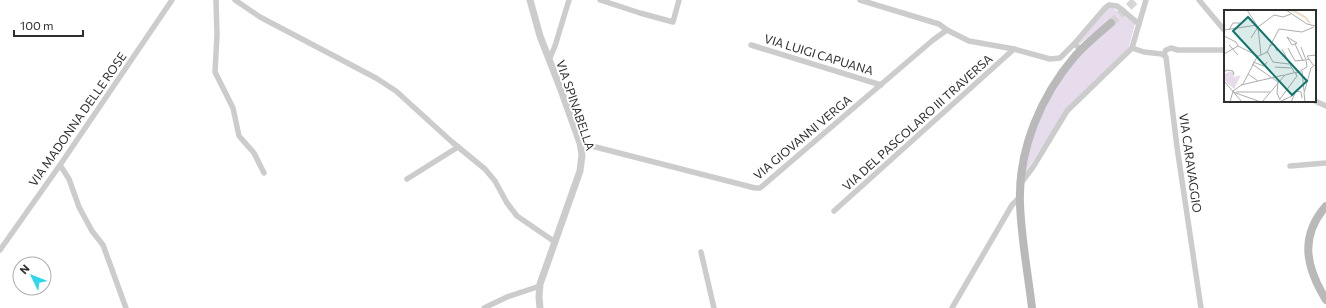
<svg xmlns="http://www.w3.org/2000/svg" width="1326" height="308" font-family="Commissioner,sans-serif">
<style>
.green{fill:#e6dcec}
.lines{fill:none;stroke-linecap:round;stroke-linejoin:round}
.secondary-tunnel{stroke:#d5d5d5;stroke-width:8;stroke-dasharray:8 4;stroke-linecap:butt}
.minor{stroke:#ccc;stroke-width:5.5}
.tertiary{stroke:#ccc;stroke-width:7}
.secondary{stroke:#b9b9b9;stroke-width:8}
.labels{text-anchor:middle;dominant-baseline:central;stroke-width:4;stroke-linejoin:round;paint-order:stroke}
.street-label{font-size:12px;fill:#2f2f2f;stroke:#fff}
.inset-river{fill:none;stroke:#eddcc7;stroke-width:2}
.inset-road{fill:none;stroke:#acacac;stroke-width:1}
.view{fill:#0f766e;fill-opacity:0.15;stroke:#0f766e;stroke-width:2}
.inset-edge{fill:none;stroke:#2f2f2f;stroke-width:2}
</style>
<rect width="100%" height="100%" fill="#fff"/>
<path class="green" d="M1112 7 1135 24 1129 47 1065 111 1025 173C1028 134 1048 95 1071 64 1082 49 1096 35 1109 20L1080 44 1077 43 1106 9Z"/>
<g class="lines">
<polyline class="secondary-tunnel" points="1111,23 1136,0"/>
<g class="minor">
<polyline points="216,0 217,35 215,72 233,108 239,136 254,153 264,173"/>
<polyline points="235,0 260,17 376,78 396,91 452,142 485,169 495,181 507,203 517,216 555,242"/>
<polyline points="600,0 640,13 673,22 679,0"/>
<polyline points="860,0 939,24 947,30 969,41 1014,49 1050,59 1060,58 1074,44 1081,49"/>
<polyline points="1199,0 1225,31"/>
<polyline points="1074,44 1105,8 1109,5 1117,6 1139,24"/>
<polyline points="751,45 881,85"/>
<polyline points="1132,48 1144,52 1162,54 1166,57 1177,147 1201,308"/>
<polyline points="1164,54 1166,50 1171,48 1178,50 1225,50"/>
<polyline points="549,60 555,46 569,0"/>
<polyline points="1315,101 1326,106"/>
<polyline points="580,143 755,188 760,188 933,40 947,30"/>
<polyline points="60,165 69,179 79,207 92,231 103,245 126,308"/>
<polyline points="1290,166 1326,163"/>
<polyline points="407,179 458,147"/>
<polyline points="1021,183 1033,167 1067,111 1132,48 1146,0"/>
<polyline points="834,211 1014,49"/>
<polyline points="0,250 60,165 172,0"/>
<polyline points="701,252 714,308"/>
<polyline points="484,308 507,297 540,286"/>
<polyline points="952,308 1012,205 1020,197"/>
</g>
<polyline class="tertiary" points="530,0 540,36 561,90 580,143 582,155 580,171 540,284 539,297 540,308"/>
<g class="secondary">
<path d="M1326 206C1299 237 1306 267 1326 300"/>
<path d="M1032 308C1028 273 1021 238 1020 203 1018 149 1041 96 1075 56 1086 44 1099 33 1111 23"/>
</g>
</g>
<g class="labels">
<g class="street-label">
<text transform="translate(819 54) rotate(17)">VIA LUIGI CAPUANA</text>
<text transform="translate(576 105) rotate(71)">VIA SPINABELLA</text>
<text transform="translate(77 119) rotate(-55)">VIA MADONNA DELLE ROSE</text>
<text transform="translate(917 122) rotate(-42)">VIA DEL PASCOLARO III TRAVERSA</text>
<text transform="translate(802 137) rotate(-40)">VIA GIOVANNI VERGA</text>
<text transform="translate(1191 163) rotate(82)">VIA CARAVAGGIO</text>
</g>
</g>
<g transform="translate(1224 10)">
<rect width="92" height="92" fill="#fff"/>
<path d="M5 62H9L10 67 17 65 10 79 0 70V64Z" fill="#e6dcec"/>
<path class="inset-river" d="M68 0 81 7 86 13"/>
<path class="inset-road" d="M23 0 34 17 37 45M62 0 83 14 92 16M34 17 50 5 59 7 67 4M0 20 33 15M5 20 9 13H16M0 26 12 32 14 36M63 27 73 33 68 35ZM27 28 34 17M71 34 79 51M5 35 14 45M14 36 34 46M45 36 50 34 53 41 55 40M77 37 82 50M64 38 71 51 81 50M58 39 70 62M43 41 49 52 65 54M0 44 14 36M85 49 83 46 92 45M29 52 40 56 43 52M28 54 54 72M51 57 67 58M78 61 80 81M0 63 2 60 9 61 10 65M24 64 34 71M71 64 83 57 82 50 85 49 89 55M0 71 18 92M54 72 53 83 56 90M17 75 60 65M9 82 37 92M12 82H46M56 89 73 66 72 64M6 92 9 81 19 74 33 47 43 42 55 19 78 22 90 17M38 92 61 65 73 62M55 92 68 86M67 92 72 81 77 82 78 88M81 92 80 83 87 58 92 54"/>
<path class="view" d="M24 7 83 71 68 85 9 21Z"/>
<rect width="92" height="92" class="inset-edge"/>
</g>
<g transform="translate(32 276) rotate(313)"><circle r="19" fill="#ffffff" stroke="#acacac"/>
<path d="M0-3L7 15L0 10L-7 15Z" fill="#2cd8ea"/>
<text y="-6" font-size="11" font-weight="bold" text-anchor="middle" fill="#2f2f2f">N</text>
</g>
<path d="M14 30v6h69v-6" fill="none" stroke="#2f2f2f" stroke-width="2"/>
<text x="20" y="30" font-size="12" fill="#2f2f2f" stroke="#ffffff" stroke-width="3" paint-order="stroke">100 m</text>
</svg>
